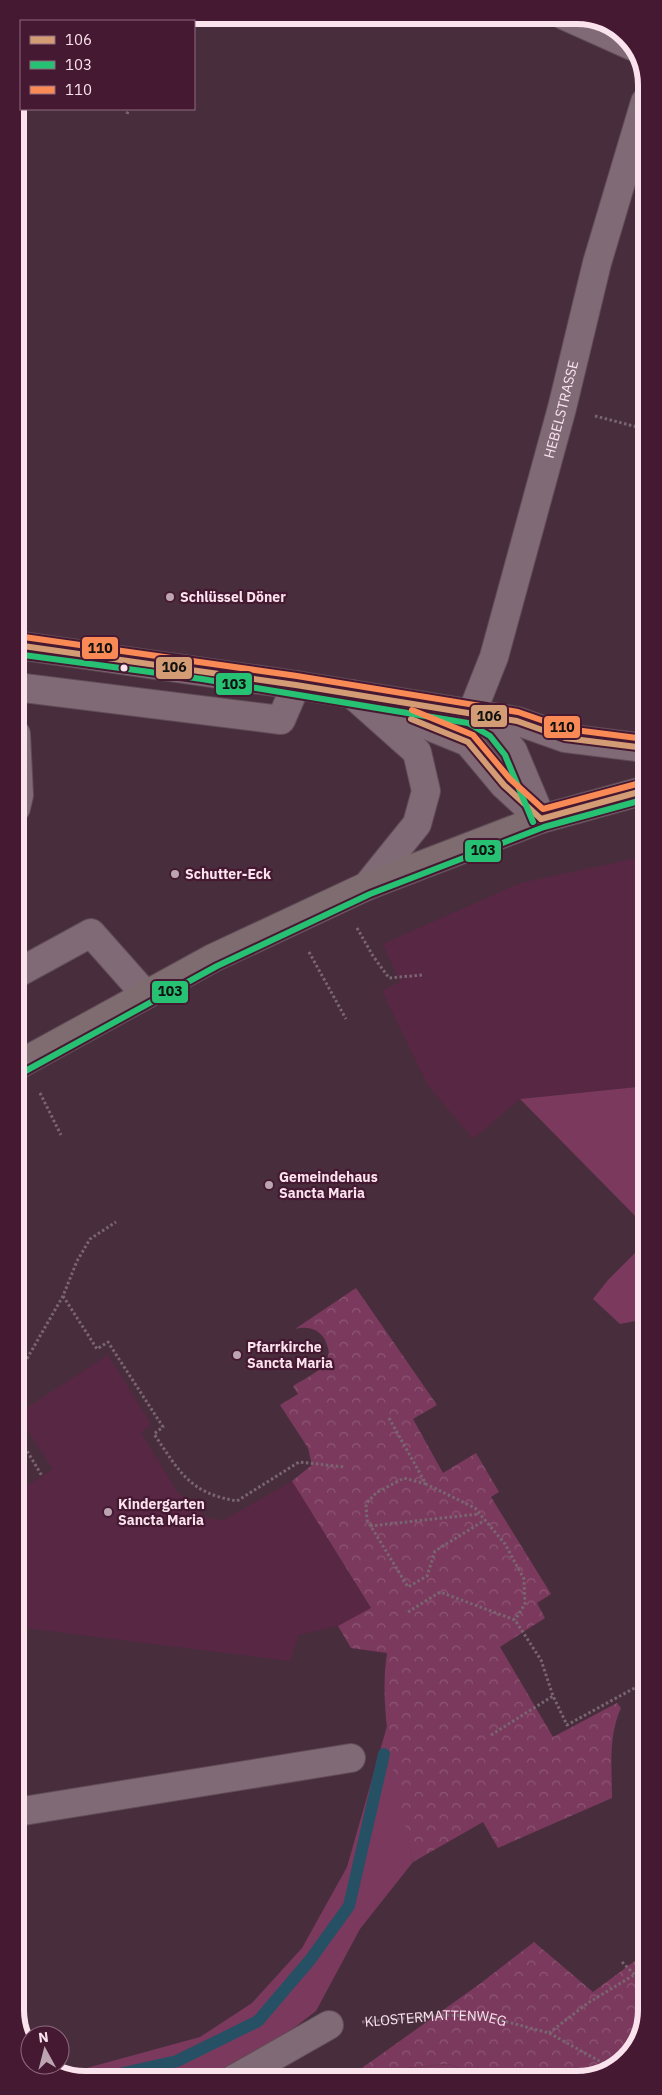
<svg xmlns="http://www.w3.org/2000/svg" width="662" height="2095" font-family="'IBM Plex Sans',sans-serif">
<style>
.built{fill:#582743}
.green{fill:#7a395d}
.park{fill:url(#park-crowns)}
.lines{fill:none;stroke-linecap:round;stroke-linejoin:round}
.stream{stroke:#265165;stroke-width:12}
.minor-casing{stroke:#614c57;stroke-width:30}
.major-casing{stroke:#614c57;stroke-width:30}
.path{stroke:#796670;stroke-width:3;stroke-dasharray:2.5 2.5;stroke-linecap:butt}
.minor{stroke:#7f6a75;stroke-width:28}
.major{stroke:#7e6c70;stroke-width:28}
.bus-1-casing{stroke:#461933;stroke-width:10}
.bus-2-casing{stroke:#461933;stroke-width:10}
.bus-3-casing{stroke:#461933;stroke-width:10}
.bus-1{stroke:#d39c74;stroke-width:6}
.bus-2{stroke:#26c172;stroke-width:6}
.bus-3{stroke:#f98a56;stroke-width:6}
.poi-dot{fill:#bca4b0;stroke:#461933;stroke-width:2}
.bus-dot{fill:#fbe3ee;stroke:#461933;stroke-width:2}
.labels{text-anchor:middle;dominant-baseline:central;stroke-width:4.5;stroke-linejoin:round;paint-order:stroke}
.street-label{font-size:14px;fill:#fbe3ee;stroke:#461933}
.poi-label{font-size:14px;font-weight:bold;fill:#fbe3ee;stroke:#461933;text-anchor:start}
.rim{fill:none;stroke:#fbe3ee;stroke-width:6}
.line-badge{stroke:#461933;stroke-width:2}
.pale-badge-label{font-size:14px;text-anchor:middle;font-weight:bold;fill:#111}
</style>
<defs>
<pattern id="park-crowns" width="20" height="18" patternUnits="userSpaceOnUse" patternTransform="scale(1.25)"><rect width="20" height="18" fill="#7a395d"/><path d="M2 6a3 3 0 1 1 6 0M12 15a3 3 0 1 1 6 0" fill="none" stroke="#8e5675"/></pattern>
</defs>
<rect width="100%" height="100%" fill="#482e3c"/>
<g class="built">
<polygon points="646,856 646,1152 637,1087 520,1099 473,1139 427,1084 382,991 400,982 383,944 520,883"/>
<polygon points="108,1355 151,1424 141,1433 177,1491 194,1508 206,1517 222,1521 292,1481 371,1609 338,1626 299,1635 290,1661 17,1627 17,1474 25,1487 53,1469 17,1414"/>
</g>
<g class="green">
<polygon points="637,1087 646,1152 646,1227 520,1099"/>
<polygon points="646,1242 646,1319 620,1324 593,1299 608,1280"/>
<polygon points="387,1726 413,1862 360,1929 316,2011 252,2060 191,2079 80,2080 63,2073 83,2069 200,2037 252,2003 302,1948 347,1867"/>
<polygon points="447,2064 491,2078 337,2079 355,2073"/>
</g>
<g class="park">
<path d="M356 1288 437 1405 413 1419 443 1473 476 1453 499 1492 491 1497 551 1594 537 1603 545 1618 500 1647 553 1737 617 1703 621 1708C608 1736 612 1768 612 1798L498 1848 483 1822 413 1862C400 1797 377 1719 387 1653L351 1648 338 1626 371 1608 292 1481 312 1465 308 1448 280 1405 298 1394 293 1386C304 1379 321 1372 327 1359 329 1355 329 1352 328 1348 324 1331 311 1325 295 1329Z"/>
<polygon points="534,1942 593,1992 647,1952 647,2010 632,2053 595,2078 491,2078 447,2064 355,2073 481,1983"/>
</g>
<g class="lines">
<polyline class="stream" points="92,2080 177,2061 258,2021 310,1960 349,1906 384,1754"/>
<g class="minor-casing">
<g id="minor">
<polyline points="563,15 632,46"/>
<polyline points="16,645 296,685 517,721 565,738 645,748"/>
<polyline points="16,687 281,720 296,685"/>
<polyline points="352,694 417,752 426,791 417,824 367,886"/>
<polyline points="399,714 468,742 504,785 541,819"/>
<path id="s2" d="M471 715 494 657 562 408 597 263 645 102"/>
<polyline points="474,717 496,729 513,751 539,813"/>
<polyline points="16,734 19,795 16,808"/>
<polyline points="16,974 91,933 145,994"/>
<polyline points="17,1812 351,1758"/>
<polyline points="234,2079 329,2025"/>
</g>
</g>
<g class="major-casing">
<polyline id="major" points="16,1066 213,958 367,886 541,819 646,790"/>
</g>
<g class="path">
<polyline points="171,21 173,15"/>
<polyline points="127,114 129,109"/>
<polyline points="595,416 645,429"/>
<polyline points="357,928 373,956 389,978 422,975"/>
<polyline points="309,952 346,1019"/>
<polyline points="40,1093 61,1135"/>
<path d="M63 1296 97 1349 108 1342 163 1427 154 1434C180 1472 189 1493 237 1501L299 1462 345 1467"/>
<polyline points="17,1376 63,1296 77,1261 90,1239 116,1222"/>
<polyline points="389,1418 426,1484 475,1508 505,1544 524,1579 525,1604 515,1620"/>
<polyline points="17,1434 42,1476"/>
<polyline points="426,1484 404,1478 376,1493 366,1504 367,1520 408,1587 427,1576 435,1551 485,1520"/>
<polyline points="370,1526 479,1514"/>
<polyline points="408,1612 440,1592 515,1620 541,1660 553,1696 567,1725 640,1685 646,1695"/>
<polyline points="637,1680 640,1685"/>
<polyline points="491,1735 553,1696"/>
<polyline points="622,1962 635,1975"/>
<path id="s1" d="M362 2022 443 2015 485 2016 549 2033 610 2067"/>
<polyline points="549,2033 588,2003 647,1967"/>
</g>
<use href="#minor" class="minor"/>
<use href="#major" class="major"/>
<g class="bus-1-casing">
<g id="bus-1">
<polyline points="16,645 296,685 517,721 565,738 645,748"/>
<polyline points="411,719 468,742 504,785 541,819"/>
<polyline points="541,819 646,790"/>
</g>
</g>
<g class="bus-2-casing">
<g id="bus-2">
<polyline points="16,654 202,679 468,723 490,736 505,755 533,822"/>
<polyline points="20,1074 217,966 370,894 544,827 646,799"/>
</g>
</g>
<g class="bus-3-casing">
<g id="bus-3">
<polyline points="17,636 297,676 518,712 567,729 645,739"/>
<polyline points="412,710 473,735 510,779 543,809 644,782"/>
</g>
</g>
<use href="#bus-1" class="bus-1"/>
<use href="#bus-2" class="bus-2"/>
<use href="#bus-3" class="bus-3"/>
</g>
<g class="poi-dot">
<circle cx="170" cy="597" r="5"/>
<circle cx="175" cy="874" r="5"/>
<circle cx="269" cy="1185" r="5"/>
<circle cx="237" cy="1355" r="5"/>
<circle cx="108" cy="1512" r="5"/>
</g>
<circle class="bus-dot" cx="124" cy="668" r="4.5"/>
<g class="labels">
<g class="street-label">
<text stroke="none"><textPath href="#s2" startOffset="319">HEBELSTRASSE</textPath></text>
<text stroke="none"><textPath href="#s1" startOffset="74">KLOSTERMATTENWEG</textPath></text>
</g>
<g class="poi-label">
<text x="180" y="597">Schlüssel Döner</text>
<text x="185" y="874">Schutter-Eck</text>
<text x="279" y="1177">Gemeindehaus<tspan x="279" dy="16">Sancta Maria</tspan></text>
<text x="247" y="1347">Pfarrkirche<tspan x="247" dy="16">Sancta Maria</tspan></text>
<text x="118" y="1504">Kindergarten<tspan x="118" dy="16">Sancta Maria</tspan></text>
</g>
</g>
<path d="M0 0H662V2095H0ZM85 24H577A61 61 0 0 1 638 85V2010A61 61 0 0 1 577 2071H85A61 61 0 0 1 24 2010V85A61 61 0 0 1 85 24Z" fill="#461933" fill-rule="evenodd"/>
<path class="rim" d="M85 24H577A61 61 0 0 1 638 85V2010A61 61 0 0 1 577 2071H85A61 61 0 0 1 24 2010V85A61 61 0 0 1 85 24Z"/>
<g class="line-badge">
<rect x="81" y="636" width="38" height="24" rx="5" fill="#f98a56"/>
<rect x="155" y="656" width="38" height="24" rx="5" fill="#d39c74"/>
<rect x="215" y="672" width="38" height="24" rx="5" fill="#26c172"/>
<rect x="470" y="704" width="38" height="24" rx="5" fill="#d39c74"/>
<rect x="543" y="715" width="38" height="24" rx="5" fill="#f98a56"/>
<rect x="464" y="839" width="38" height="24" rx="5" fill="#26c172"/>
<rect x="151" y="980" width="38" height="24" rx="5" fill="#26c172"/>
</g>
<g class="pale-badge-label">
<text x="100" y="653">110</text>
<text x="174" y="672">106</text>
<text x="234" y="689">103</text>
<text x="489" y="721">106</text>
<text x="562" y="732">110</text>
<text x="483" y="855">103</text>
<text x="170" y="996">103</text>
</g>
<rect x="20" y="20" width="175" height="90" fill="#461933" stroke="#8e6a7e"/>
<rect x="30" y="36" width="25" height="8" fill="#d39c74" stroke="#8e6a7e"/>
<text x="65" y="45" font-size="15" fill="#fbe3ee">106</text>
<rect x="30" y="61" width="25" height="8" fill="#26c172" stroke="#8e6a7e"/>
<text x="65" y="70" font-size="15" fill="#fbe3ee">103</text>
<rect x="30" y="86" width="25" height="8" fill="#f98a56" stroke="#8e6a7e"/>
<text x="65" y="95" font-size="15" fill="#fbe3ee">110</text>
<g transform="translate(45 2050) rotate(353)"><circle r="24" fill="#461933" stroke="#8e6a7e"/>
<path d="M0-4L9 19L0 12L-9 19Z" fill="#bca4b0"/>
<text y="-8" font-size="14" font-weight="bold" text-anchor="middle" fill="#fbe3ee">N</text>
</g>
</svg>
